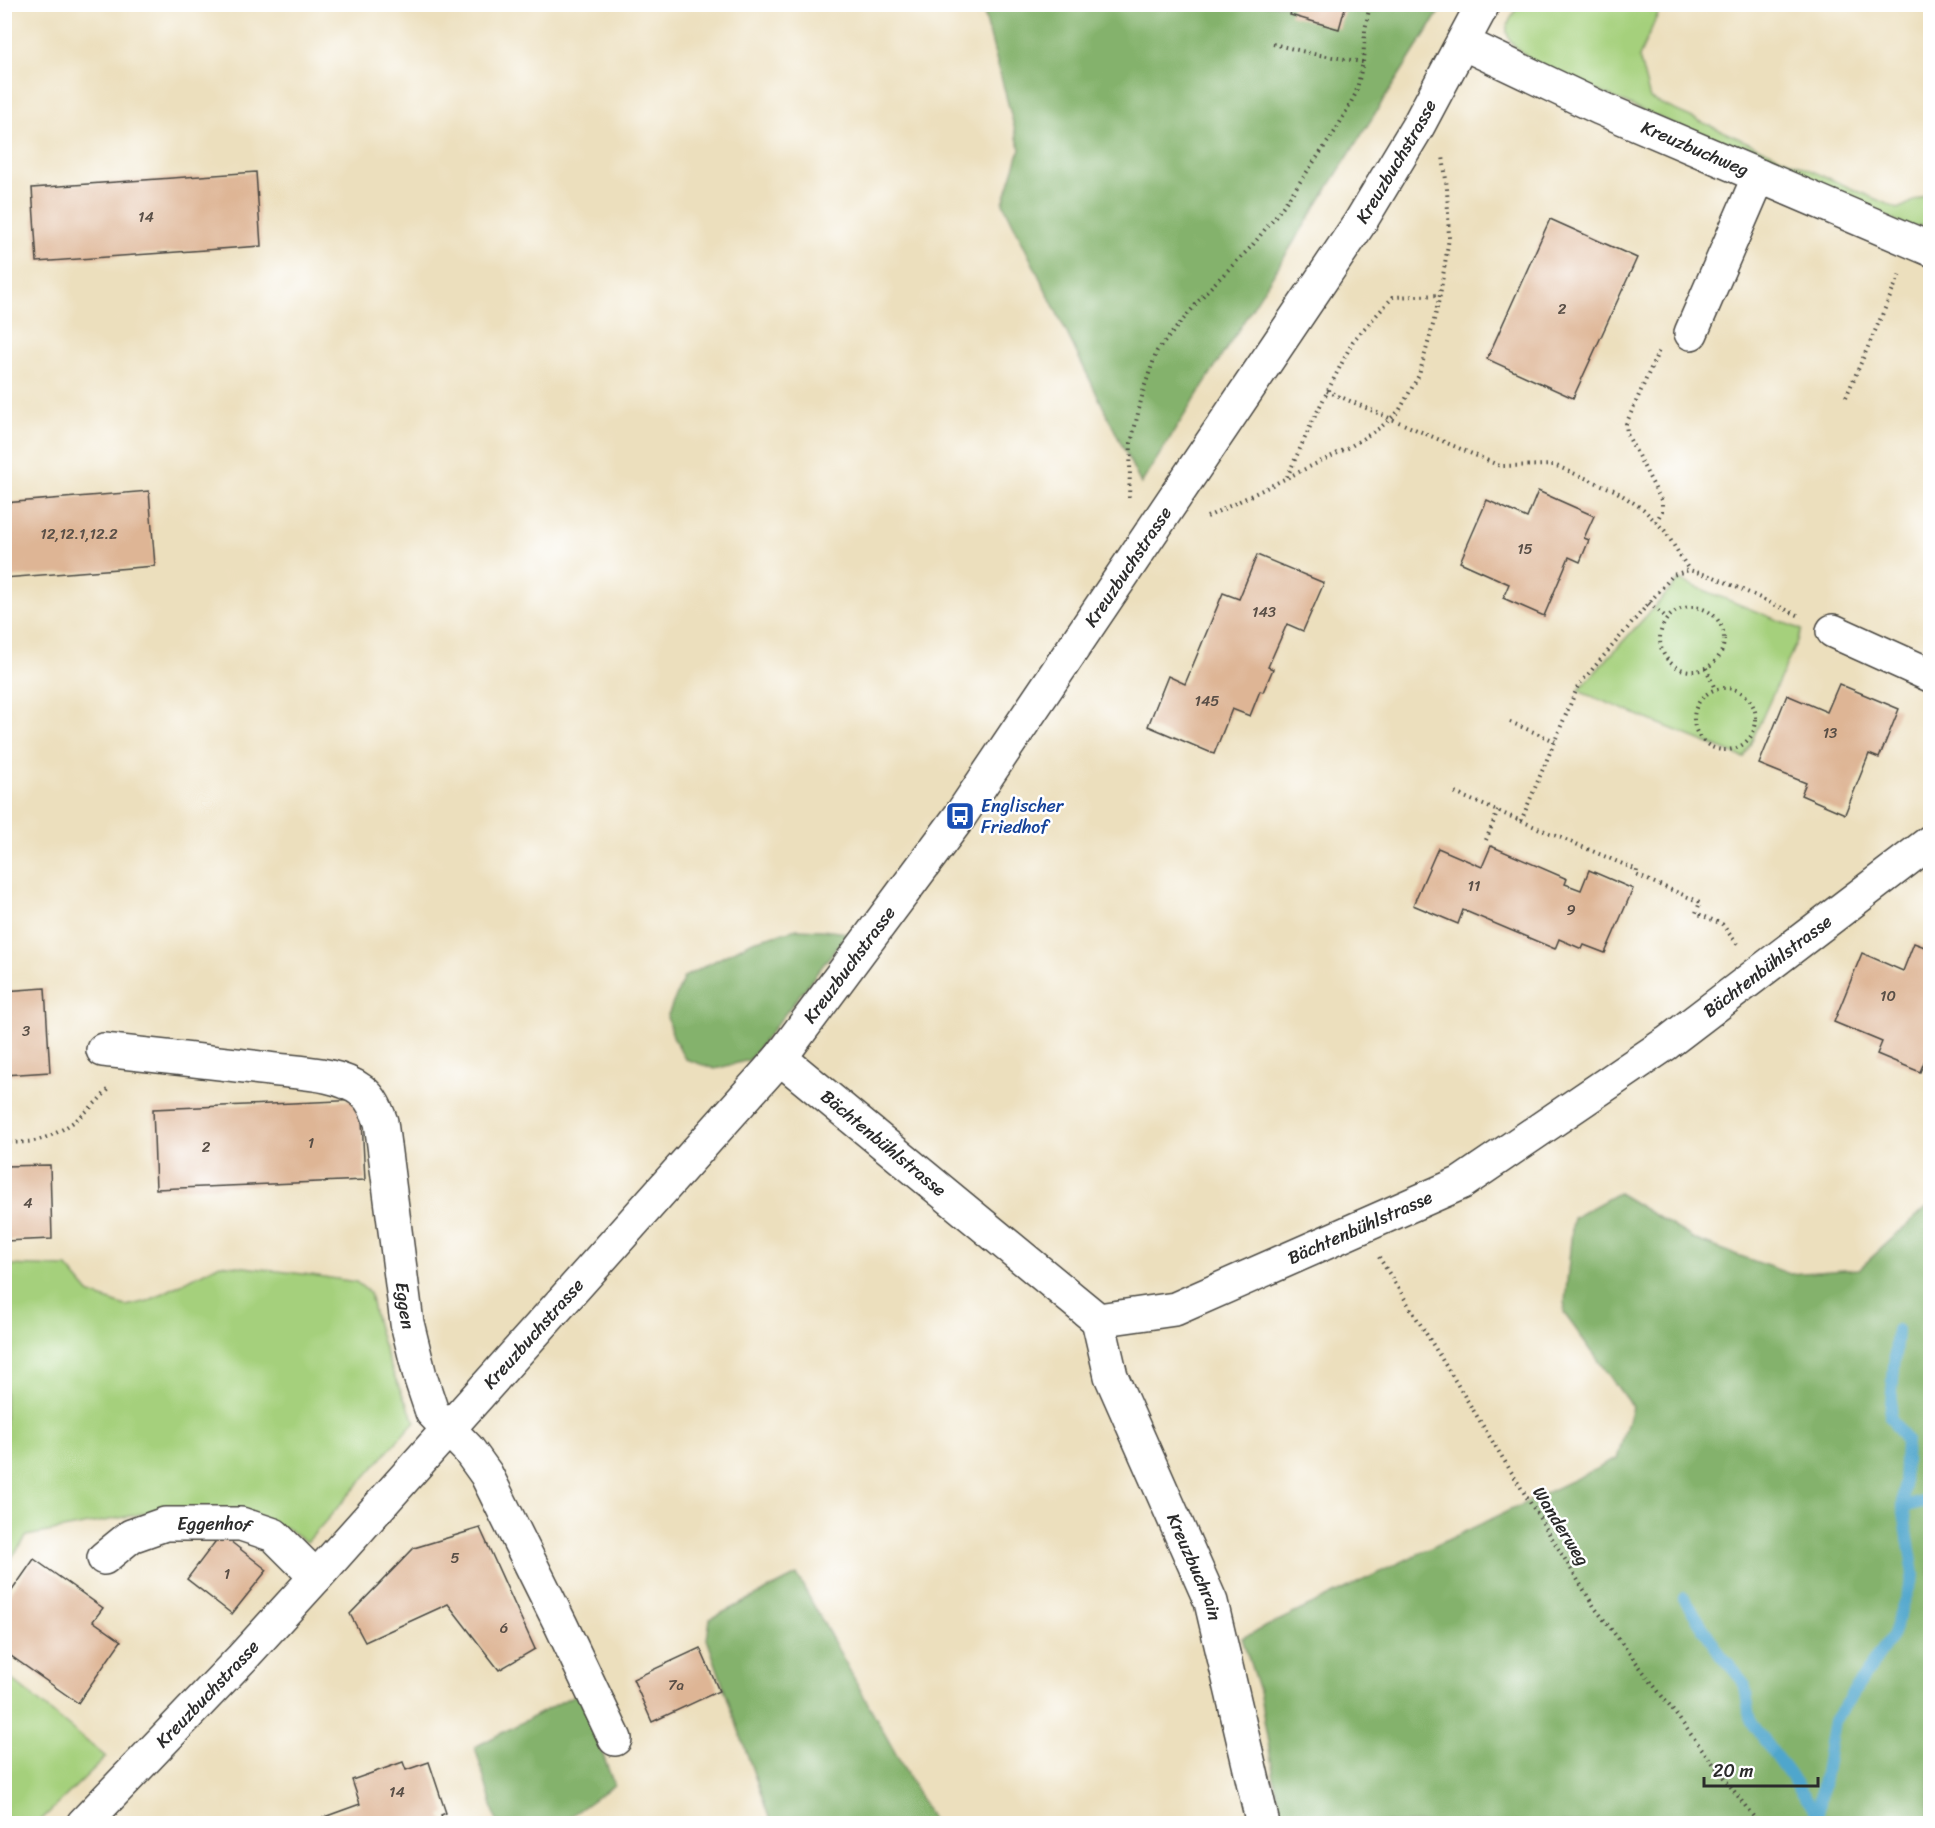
<svg xmlns="http://www.w3.org/2000/svg" width="1935" height="1828" font-family="Sriracha,sans-serif">
<style>
.green{fill:#a5d07c;stroke:#687e54;stroke-width:1.5}
.forest{fill:#84b26c;stroke:#586e4c;stroke-width:1.5}
.lines{fill:none;stroke-linecap:round;stroke-linejoin:round}
.stream{stroke:#4fa6cc;stroke-width:12}
.building{fill:#deb595}
.minor-casing{stroke:#484641;stroke-width:36}
.path{stroke:#484641;stroke-width:4;stroke-dasharray:1.5 4.5;stroke-linecap:butt}
.minor{stroke:#fff;stroke-width:33}
.labels{text-anchor:middle;dominant-baseline:central;stroke-width:5;stroke-linejoin:round;paint-order:stroke}
.number-label{font-size:15px;fill:#584e46}
.street-label{font-size:18px;fill:#2b2b2b;stroke:#fff}
.transit-label{font-size:18px;fill:#164399;stroke:#fff;text-anchor:start}
</style>
<rect width="100%" height="100%" fill="#fff"/>
<filter id="ink" filterUnits="userSpaceOnUse"><feTurbulence type="fractalNoise" baseFrequency=".0167" numOctaves="2"/><feDisplacementMap in="SourceGraphic" scale="12" xChannelSelector="R" yChannelSelector="G"/><feConvolveMatrix kernelMatrix="1 2 1 2 8 2 1 2 1" color-interpolation-filters="sRGB"/></filter>
<filter id="wash" filterUnits="userSpaceOnUse"><feTurbulence type="fractalNoise" baseFrequency=".008" numOctaves="4" result="noise"/><feDisplacementMap in="SourceGraphic" scale="24" xChannelSelector="R" yChannelSelector="G"/><feGaussianBlur stdDeviation="1.35" result="paint"/><feColorMatrix in="noise" values="0 0 0 0 0 0 0 0 0 0 0 0 0 0 0 0 0 1.4 0 .05"/><feComposite in="paint" operator="in"/></filter>
<g filter="url(#wash)">
<rect width="100%" height="100%" fill="#ecdfbd"/>
<g class="green">
<path d="M1518 5H1662L1639 57 1650 99 1898 209 1930 193V224L1910 227 1538 65C1528 57 1504 43 1507 27 1509 20 1515 11 1518 5Z"/>
<polygon points="1679,580 1802,630 1744,758 1578,691"/>
<path d="M220 1264 311 1275 356 1282 370 1293C379 1341 393 1377 415 1421L307 1542 286 1528 156 1511 27 1536 5 1567V1265L67 1267 90 1294 126 1306 148 1301Z"/>
<polygon points="5,1674 106,1757 38,1823 5,1823"/>
</g>
<g class="forest">
<polygon points="982,5 1441,5 1441,9 1141,484 1003,203 1020,149"/>
<polygon points="797,929 822,930 848,933 749,1060 715,1069 685,1059 674,1039 667,1017 684,977 753,941"/>
<polygon points="1618,1193 1696,1240 1790,1274 1859,1269 1930,1204 1930,1823 1282,1823 1259,1691 1242,1638 1617,1459 1632,1407 1564,1313 1573,1218"/>
<polygon points="797,1575 934,1823 771,1823 707,1639 710,1619"/>
<polygon points="580,1692 614,1785 561,1823 497,1823 475,1747"/>
</g>
<g class="lines">
<g class="stream">
<polyline points="1903,1507 1930,1500"/>
<polyline points="1684,1598 1720,1654 1744,1682 1751,1722 1818,1814"/>
<polyline points="1818,1814 1834,1721 1892,1636 1914,1574 1903,1507 1906,1440 1890,1417 1897,1330"/>
</g>
</g>
<g id="blocks">
<g class="building">
<polygon points="1293,4 1346,4 1339,29 1290,15"/>
<polygon points="256,172 261,246 37,262 32,188"/>
<polygon points="1550,219 1637,258 1573,398 1487,359"/>
<polygon points="149,491 155,566 4,578 4,503"/>
<polygon points="1538,491 1594,516 1584,538 1589,540 1580,562 1569,557 1544,616 1503,598 1509,584 1460,562 1487,500 1527,518"/>
<polygon points="1257,555 1324,583 1303,631 1287,624 1268,667 1273,669 1263,692 1260,691 1250,716 1232,709 1214,754 1148,726 1168,676 1185,684 1223,593 1239,599"/>
<polygon points="1839,684 1899,709 1879,758 1869,754 1845,814 1801,795 1806,783 1759,764 1787,695 1827,712"/>
<polygon points="1491,846 1567,879 1565,884 1581,890 1589,870 1633,889 1605,953 1584,945 1582,949 1559,939 1555,949 1463,910 1458,924 1413,905 1438,848 1482,867"/>
<polygon points="1914,943 1930,949 1930,1047 1920,1072 1877,1054 1882,1042 1834,1022 1862,953 1903,971"/>
<polygon points="45,988 50,1072 4,1075 4,991"/>
<polygon points="361,1100 365,1180 156,1189 153,1109"/>
<polygon points="50,1165 52,1239 4,1241 4,1166"/>
<polygon points="480,1528 535,1649 499,1670 448,1604 365,1642 350,1614 414,1548"/>
<polygon points="221,1534 267,1570 232,1614 187,1579"/>
<polygon points="34,1559 103,1608 93,1621 121,1641 78,1703 4,1651 4,1602"/>
<polygon points="700,1648 719,1691 652,1722 633,1679"/>
<polygon points="403,1762 406,1770 429,1762 446,1813 441,1815 444,1824 305,1824 360,1804 352,1780"/>
</g>
</g>
</g>
<g filter="url(#ink)">
<use href="#blocks" fill-opacity="0" stroke="#484641" stroke-width="1.5"/>
<g class="lines">
<g class="minor-casing">
<g id="minor">
<path id="s1" d="M1463 43 1600 108 1930 249"/>
<polyline points="1691,333 1759,176"/>
<polyline points="1833,631 1930,675"/>
<path id="s2" d="M103 1050C158 1056 214 1062 269 1069 298 1073 337 1072 362 1091 372 1098 377 1111 381 1122L407 1323 420 1376 432 1412 468 1449 486 1474 561 1625 615 1739"/>
<path id="s3" d="M780 1058 1098 1320 1175 1309 1461 1183 1667 1043 1930 842"/>
<path id="s4" d="M1098 1320 1111 1376 1211 1602 1263 1824"/>
<path id="s5" d="M104 1558 131 1536 165 1524H241L274 1535 316 1577"/>
<path id="s6" d="M83 1824 242 1658 316 1577 780 1058 960 816 1359 224 1418 126 1483 4"/>
</g>
</g>
<g class="path">
<polyline points="1363,62 1365,30 1370,4"/>
<polyline points="1327,391 1500,466 1554,465 1614,490 1643,509 1665,531 1689,570"/>
<polyline points="1846,397 1900,274"/>
<polyline points="1287,477 1314,418 1353,341 1393,297 1440,295"/>
<polyline points="1129,498 1131,443 1144,388 1157,351 1207,291 1252,246 1284,205 1336,130 1356,93 1363,62 1314,54 1273,44"/>
<polyline points="1207,517 1348,448 1381,427 1399,411 1419,375 1432,329 1440,295 1449,238 1447,188 1443,156"/>
<polyline points="1656,522 1662,511 1662,502 1627,434 1626,424 1660,348"/>
<polyline points="1649,603 1667,618"/>
<circle cx="1692" cy="639" r="32"/>
<polyline points="1706,668 1715,689"/>
<circle cx="1725" cy="719" r="31"/>
<polyline points="1510,722 1555,741"/>
<polyline points="1455,793 1637,870 1636,875 1700,902 1696,913 1722,924 1737,944"/>
<polyline points="1521,821 1578,686 1673,575 1689,570 1714,577 1802,617"/>
<polyline points="1486,840 1498,811"/>
<path d="M4 1143C15 1142 28 1143 38 1140 69 1131 90 1109 111 1087"/>
<polyline points="1379,1257 1595,1608 1759,1824"/>
</g>
<use href="#minor" class="minor"/>
</g>
</g>
<defs>
<g id="bus-square" transform="scale(1.5)"><rect x="-9" y="-9" width="18" height="18" rx="4" fill="#1a4fb4" stroke="#fff"/><path d="M-5-6H5V4H4V6H2V4H-2V6H-4V4H-5ZM-3.5-4V0h7V-4ZM-3.5 1.2v1.5H-2V1.2ZM2 1.2v1.5H3.5V1.2Z" fill="#fff"/></g>
</defs>
<g fill-rule="evenodd">
<use href="#bus-square" x="960" y="816"/>
</g>
<g class="labels">
<g class="number-label">
<text x="146" y="217">14</text>
<text x="1562" y="309">2</text>
<text x="79" y="534">12,12.1,12.2</text>
<text x="1525" y="549">15</text>
<text x="1264" y="612">143</text>
<text x="1207" y="701">145</text>
<text x="1830" y="733">13</text>
<text x="1474" y="886">11</text>
<text x="1571" y="910">9</text>
<text x="1888" y="996">10</text>
<text x="26" y="1031">3</text>
<text x="311" y="1143">1</text>
<text x="206" y="1147">2</text>
<text x="28" y="1203">4</text>
<text x="455" y="1558">5</text>
<text x="227" y="1574">1</text>
<text x="504" y="1628">6</text>
<text x="676" y="1685">7a</text>
<text x="397" y="1792">14</text>
</g>
<g class="street-label">
<text stroke="none"><textPath href="#s1" startOffset="255">Kreuzbuchweg</textPath></text>
<text stroke="none"><textPath href="#s6" startOffset="2124">Kreuzbuchstrasse</textPath></text>
<text stroke="none"><textPath href="#s6" startOffset="1638">Kreuzbuchstrasse</textPath></text>
<text stroke="none"><textPath href="#s6" startOffset="1152">Kreuzbuchstrasse</textPath></text>
<text stroke="none"><textPath href="#s3" startOffset="1178">Bächtenbühlstrasse</textPath></text>
<text stroke="none"><textPath href="#s3" startOffset="134">Bächtenbühlstrasse</textPath></text>
<text stroke="none"><textPath href="#s3" startOffset="692">Bächtenbühlstrasse</textPath></text>
<text stroke="none"><textPath href="#s2" startOffset="486">Eggen</textPath></text>
<text stroke="none"><textPath href="#s6" startOffset="666">Kreuzbuchstrasse</textPath></text>
<text transform="translate(1561 1526) rotate(58)">Wanderweg</text>
<text stroke="none"><textPath href="#s5" startOffset="120">Eggenhof</textPath></text>
<text stroke="none"><textPath href="#s4" startOffset="266">Kreuzbuchrain</textPath></text>
<text stroke="none"><textPath href="#s6" startOffset="180">Kreuzbuchstrasse</textPath></text>
</g>
<g class="transit-label">
<text x="981" y="806">Englischer<tspan x="981" dy="21">Friedhof</tspan></text>
</g>
</g>
<rect width="1935" height="1828" fill="none" stroke="#fff" stroke-width="24"/>
<path d="M1704 1777v9h114v-9" fill="none" stroke="#2b2b2b" stroke-width="3"/>
<text x="1713" y="1777" font-size="18" fill="#2b2b2b" stroke="#ffffff" stroke-width="4.5" paint-order="stroke">20 m</text>
</svg>
